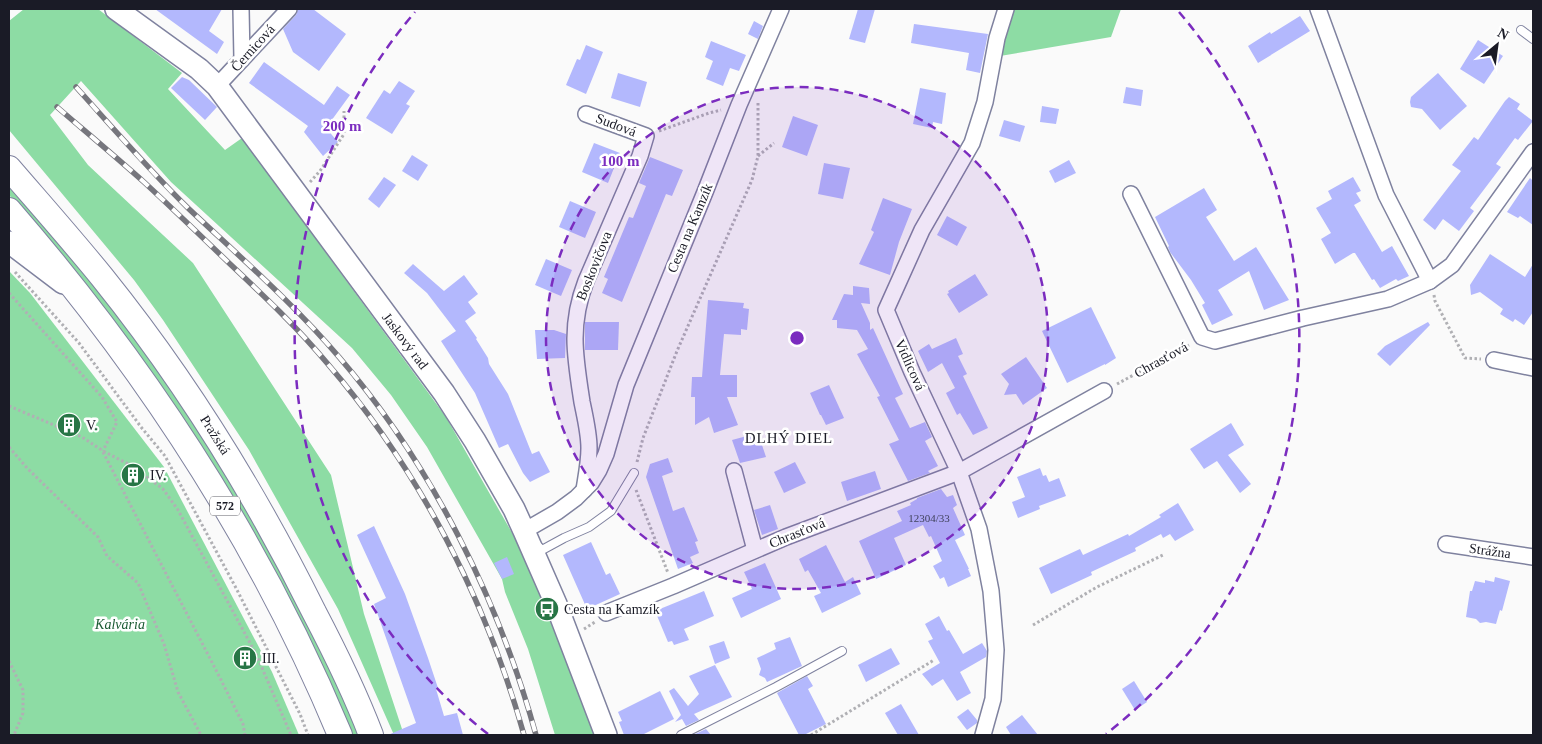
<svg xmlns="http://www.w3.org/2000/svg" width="1542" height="744" font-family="'Times New Roman',serif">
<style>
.green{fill:#8ddca4}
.building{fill:#b3b8fd}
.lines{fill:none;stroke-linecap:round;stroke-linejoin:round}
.lane-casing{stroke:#7f829f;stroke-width:10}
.street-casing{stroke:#7f829f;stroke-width:18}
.secondary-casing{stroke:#7f829f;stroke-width:24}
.primary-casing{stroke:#7f829f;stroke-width:26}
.path{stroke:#b0b0b4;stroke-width:3;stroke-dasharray:2.5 2.5;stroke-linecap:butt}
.lane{stroke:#fff;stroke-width:8}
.street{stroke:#fff;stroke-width:15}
.secondary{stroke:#fff;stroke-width:21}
.primary{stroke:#fff;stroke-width:24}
.rail-casing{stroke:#76767d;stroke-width:5.5}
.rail{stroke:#fff;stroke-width:4;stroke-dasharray:11;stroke-linecap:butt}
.ring{fill:none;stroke:#7b2cbf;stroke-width:2.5;stroke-dasharray:9 6}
.labels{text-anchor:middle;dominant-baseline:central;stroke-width:5;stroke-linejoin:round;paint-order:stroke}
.number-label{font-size:11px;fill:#40425c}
.shield{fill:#fff;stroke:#5f5f67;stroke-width:1}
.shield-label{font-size:12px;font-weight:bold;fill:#1a1b26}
.street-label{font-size:14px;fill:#1a1b26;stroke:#fff}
.poi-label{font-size:14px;fill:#1a1b26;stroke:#fff;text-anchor:start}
.park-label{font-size:14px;font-style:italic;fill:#1c5b34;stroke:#fff}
.neighbourhood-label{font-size:15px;letter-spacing:1px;fill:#1a1b26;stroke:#fff}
.centre{fill:#7b2cbf;stroke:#fff;stroke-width:2.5}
.ring-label{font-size:15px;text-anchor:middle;font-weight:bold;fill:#7b2cbf;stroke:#fff;stroke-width:5;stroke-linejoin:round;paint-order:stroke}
</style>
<rect width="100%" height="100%" fill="#fafafa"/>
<g class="green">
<polygon points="24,9 98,9 182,73 168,89 225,150 242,138 446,417 511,531 525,557 595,735 555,735 528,649 505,592 502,579 427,447 391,395 352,348 171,182 81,81 50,115 88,165 193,263 331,475 364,614 404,735 394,735 338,609 249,450 163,320 134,280 9,130 9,21"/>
<polygon points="1006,9 1121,9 1111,37 1000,56"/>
<polygon points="9,183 86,274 154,364 219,460 313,629 359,735 350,735 305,633 17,204 9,195"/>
<polygon points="9,271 30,293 164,467 272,672 299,735 9,735"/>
</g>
<g class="building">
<polygon points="155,9 222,9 209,31 224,42 217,54"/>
<polygon points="298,9 313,9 346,34 319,71 293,52 283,29 296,15"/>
<polygon points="858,9 875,9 865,43 849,39"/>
<polygon points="1300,16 1310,31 1258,63 1248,46 1270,32 1271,34"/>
<polygon points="754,21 763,26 758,39 748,34"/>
<polygon points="914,24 988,34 980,73 966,70 969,53 911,43"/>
<polygon points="1478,40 1503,56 1484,84 1460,69"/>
<polygon points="711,41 746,55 739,71 730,68 723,86 706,79 713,61 705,57"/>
<polygon points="586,45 603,52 586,94 566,85 577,59 580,60"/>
<polygon points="264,62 324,105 337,86 350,95 326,128 338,142 323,156 304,132 308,126 249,83"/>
<polygon points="618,73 647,82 640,107 611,98"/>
<polygon points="1438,73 1467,106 1440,130 1422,109 1411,107 1410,102 1411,97"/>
<polygon points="182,77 189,80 217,107 205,120 171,88"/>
<polygon points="399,81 415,91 406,104 410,106 392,134 366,118 384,90 390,94"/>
<polygon points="1126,87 1143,90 1141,106 1123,103"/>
<polygon points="920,88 946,93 942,124 933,122 932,128 913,124"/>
<polygon points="1509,97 1520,104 1517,109 1533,121 1518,140 1515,138 1496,164 1501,167 1470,208 1474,211 1459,231 1443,219 1435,230 1423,220 1461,171 1452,165 1474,137 1478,140 1505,101"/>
<polygon points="1042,106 1059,109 1056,124 1040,122"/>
<polygon points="793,116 818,125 807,156 782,147"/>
<polygon points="1004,120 1025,126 1020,142 999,136"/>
<polygon points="594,143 620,153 608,183 582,172"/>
<polygon points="412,155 428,165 418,181 402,171"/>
<polygon points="650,157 683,170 672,196 666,194 622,302 602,293 608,279 604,277 629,217 633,218 646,186 639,183"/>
<polygon points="1069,160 1076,173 1055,183 1049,171"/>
<polygon points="824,163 850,168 843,199 818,194"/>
<polygon points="384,177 396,185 379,208 368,199"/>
<polygon points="1353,177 1361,191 1356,193 1361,201 1354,205 1382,252 1392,246 1409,276 1398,281 1396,279 1380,288 1374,279 1372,280 1355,253 1353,253 1335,264 1321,239 1331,233 1316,208 1332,199 1328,191"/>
<polygon points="1533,177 1533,225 1520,216 1518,218 1507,212 1530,178 1532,180"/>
<polygon points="1204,188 1217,210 1206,217 1234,261 1256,247 1289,300 1264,310 1249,271 1218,290 1233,315 1212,325 1202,305 1205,303 1191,280 1170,252 1168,247 1169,246 1155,217"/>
<polygon points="883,198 912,209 899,242 890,275 859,264 874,232 871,230"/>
<polygon points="570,201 596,212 585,238 559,227"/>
<polygon points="947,216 967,227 957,246 937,235"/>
<polygon points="1490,254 1525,277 1533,264 1533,312 1524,325 1515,319 1513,322 1500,314 1503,309 1480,292 1471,295 1470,285"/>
<polygon points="546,259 572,270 561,296 535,285"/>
<polygon points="413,264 444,291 464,275 478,294 468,302 476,313 465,321 477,338 476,339 488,358 489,364 508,394 532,454 539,451 550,472 530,482 523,473 508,444 499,448 475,393 441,341 456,331 427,293 404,273"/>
<polygon points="975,274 988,295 959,313 947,294 949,293 948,291"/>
<polygon points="853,286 869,288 870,304 861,303 870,323 870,330 873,328 903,394 895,398 910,428 925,422 932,437 925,441 938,466 928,471 930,473 908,481 889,444 899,440 877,397 880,396 857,354 868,349 857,330 837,328 837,320 832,320 844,294 853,295"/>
<polygon points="708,300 744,303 743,308 749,309 747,330 741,329 741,335 724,334 720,375 737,375 737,397 727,397 738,425 714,433 709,417 695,425 695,397 691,397 692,377 702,377"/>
<polygon points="1091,307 1116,358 1105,365 1105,364 1067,383 1042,331"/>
<polygon points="585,322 619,322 618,350 585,350"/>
<polygon points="1428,322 1430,325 1390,366 1377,354 1385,346"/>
<polygon points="535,330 554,330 566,334 565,358 537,359"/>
<polygon points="956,338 963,354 958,356 967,374 963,376 988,428 973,435 960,413 957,415 946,393 955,388 942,363 928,372 918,351 929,344 932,349"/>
<polygon points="1026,357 1047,388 1023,405 1016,394 1004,395 1009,384 1001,374"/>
<polygon points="829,385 844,418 826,425 821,415 820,415 810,393"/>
<polygon points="1231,423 1244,445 1228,455 1251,484 1240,493 1217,461 1204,469 1190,449"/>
<polygon points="758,433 766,457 740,463 732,440"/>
<polygon points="668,458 673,472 662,476 673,511 684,507 698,541 695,542 699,553 690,557 693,563 678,569 646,477 650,464"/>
<polygon points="795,462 806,483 784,493 774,472"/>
<polygon points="1040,468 1043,476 1046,475 1049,482 1059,478 1066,496 1039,506 1040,509 1018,518 1012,502 1025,497 1017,477"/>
<polygon points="875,471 881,489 847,501 841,482"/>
<polygon points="941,489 947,497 953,495 957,505 953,508 965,535 955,540 969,569 968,569 971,576 948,587 944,577 940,579 933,566 942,561 931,536 929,537 923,525 894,538 906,565 876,579 859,541 902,521 897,511 911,505 910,503 917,499 917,498"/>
<polygon points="1178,503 1194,530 1175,541 1170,534 1163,538 1161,534 1135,548 1136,551 1091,572 1092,575 1051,594 1039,568 1080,549 1083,555 1128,534 1129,536 1161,517 1159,515"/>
<polygon points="770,505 778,529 762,535 754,510"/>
<polygon points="374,526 405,594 428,658 438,688 436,689 444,716 457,713 463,735 388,735 416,723 374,604 386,598 357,535"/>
<polygon points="591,542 606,575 610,573 620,594 587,609 563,555"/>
<polygon points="826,545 845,582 853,577 861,594 822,613 814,596 821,593 808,570 805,572 799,559"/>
<polygon points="507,557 514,574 502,579 494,563"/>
<polygon points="765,563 781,599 741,618 732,598 752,589 744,572"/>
<polygon points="1495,577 1510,581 1502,611 1500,610 1496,624 1486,622 1480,623 1476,619 1466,617 1470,591 1472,591 1475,581 1485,583 1485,580 1494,582"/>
<polygon points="704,591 714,616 684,629 689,640 674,645 672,641 668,642 655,611"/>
<polygon points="939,616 947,631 949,630 963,654 982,643 987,651 986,657 960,672 971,693 957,701 943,679 932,686 922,674 940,663 928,641 933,639 925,624"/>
<polygon points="790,637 802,666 767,682 765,678 759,675 761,669 757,658 776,649 774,643"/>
<polygon points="724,641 730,658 715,664 709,646"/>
<polygon points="891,648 900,664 866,682 858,665"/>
<polygon points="715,665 732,697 694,714 699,720 686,726 682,719 675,722 681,715 669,691 674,688 688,706 699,694 689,676"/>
<polygon points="807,676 813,686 808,689 826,724 804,735 799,735 777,693"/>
<polygon points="1134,681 1147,702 1135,710 1122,689"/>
<polygon points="660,691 674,719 642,735 624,735 619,722 622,721 618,712"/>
<polygon points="901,704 919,735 898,735 885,713"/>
<polygon points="968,709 977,720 977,723 967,730 957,717"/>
<polygon points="1022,715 1038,735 1011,735 1006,727"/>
<polygon points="706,729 711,735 693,735"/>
</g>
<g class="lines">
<g class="lane-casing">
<g id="lane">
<polyline points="1521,30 1533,39"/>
<polyline points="537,545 542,550 564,538 589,527 611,511 634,473"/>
<polyline points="681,735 776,687 842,651"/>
</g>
</g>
<g class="street-casing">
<g id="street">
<polyline points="241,9 242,59"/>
<polyline points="1318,9 1386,195 1430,281"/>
<polyline points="217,86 289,9"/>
<polyline points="1131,194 1202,337 1215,341 1303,318 1388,299 1430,281 1452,265 1533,152"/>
<polyline points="1494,360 1533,368"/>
<polyline points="734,471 755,550"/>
<path d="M584 490C586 477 589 462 589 448 589 433 585 417 582 402 575 357 569 325 586 281L640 156 646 136 586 114"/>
<polyline points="524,531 557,512 576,498 591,483 599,470 606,454 626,385 705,192 739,105 781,9"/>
<polyline points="1446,544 1533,557"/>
<polyline points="606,613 673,586 786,537 959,472 1104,391"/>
<polyline points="983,735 993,699 996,650 991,591 979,529 959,472 912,372 886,310 922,230 972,143 985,102 997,38 1006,9"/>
</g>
</g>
<g class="secondary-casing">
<g id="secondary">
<polyline points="116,9 199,69 217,86 444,393 475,441 514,509 524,531 556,604 606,735"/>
<polyline points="9,242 63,283"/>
</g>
</g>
<g class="primary-casing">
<g id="primary">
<path d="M9 168C40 204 72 240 102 277 185 380 255 493 314 612 335 652 355 693 371 735"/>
<path d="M9 210C145 367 260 542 340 735"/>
</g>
</g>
<g class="path">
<polyline points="659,131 709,113 721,110"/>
<polyline points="758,156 774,143"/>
<polyline points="310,182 320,171 344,134 344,111"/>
<polyline points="15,272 79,343 141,427 165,456 236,588 300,714 308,735"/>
<polyline points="9,293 102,397 117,422 103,451"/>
<polyline points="1434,295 1435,301 1465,358 1481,359"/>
<polyline points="1117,384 1189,345"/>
<polyline points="9,406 82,437 103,451 132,466 163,489 178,510 256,654 291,735"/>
<polyline points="9,447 27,468 98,537 107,556 138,583 164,644 178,692 201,735"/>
<polyline points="103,452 216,670 243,724 245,735"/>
<polyline points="637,462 643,438 677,351 752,180 758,156 758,102"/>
<polyline points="636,490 668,573"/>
<polyline points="1033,625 1097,587 1165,554"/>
<polyline points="584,629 595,622"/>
<polyline points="9,661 23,690 23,713 14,735"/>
<polyline points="811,735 934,660"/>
</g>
<use href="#lane" class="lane"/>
<use href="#street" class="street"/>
<use href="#secondary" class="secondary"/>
<use href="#primary" class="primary"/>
<g class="rail-casing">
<g id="rail">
<path d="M76 87C113 128 149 170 189 209 240 257 293 303 339 357 431 464 499 600 536 735"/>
<path d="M57 107C86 132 116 157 145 183 173 209 201 236 229 263 263 295 297 327 327 363 419 470 486 599 524 735"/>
</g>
</g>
<use href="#rail" class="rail"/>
</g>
<circle cx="797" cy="338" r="251" fill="#7b2cbf" fill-opacity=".12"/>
<g class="ring">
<circle cx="797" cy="338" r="251"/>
<path d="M488 734A502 502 0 0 1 415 12M1179 12A502 502 0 0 1 1106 734"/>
</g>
<defs>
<g id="building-disc" transform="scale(1.25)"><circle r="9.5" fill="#277545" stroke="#fff"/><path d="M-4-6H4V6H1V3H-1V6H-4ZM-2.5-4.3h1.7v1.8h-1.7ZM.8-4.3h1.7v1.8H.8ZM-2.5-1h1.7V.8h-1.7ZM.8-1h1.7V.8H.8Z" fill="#fff"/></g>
<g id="bus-disc" transform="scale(1.25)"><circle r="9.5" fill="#277545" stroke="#fff"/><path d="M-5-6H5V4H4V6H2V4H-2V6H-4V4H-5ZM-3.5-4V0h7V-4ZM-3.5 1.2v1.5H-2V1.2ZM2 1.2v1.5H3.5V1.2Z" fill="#fff"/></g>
</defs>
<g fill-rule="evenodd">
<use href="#building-disc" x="69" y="425"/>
<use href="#building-disc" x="133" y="475"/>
<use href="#bus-disc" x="547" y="609"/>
<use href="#building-disc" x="245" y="658"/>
</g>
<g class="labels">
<g class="number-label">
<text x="929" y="518">12304/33</text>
</g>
<rect class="shield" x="210" y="496.5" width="30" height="19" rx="4"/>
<g class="shield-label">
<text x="225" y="506">572</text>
</g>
<g class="street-label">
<text transform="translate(253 48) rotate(-48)">Černicová</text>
<text transform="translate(616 125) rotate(21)">Sudová</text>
<text transform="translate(690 228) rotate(-67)">Cesta na Kamzík</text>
<text transform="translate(594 266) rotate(-68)">Boskovičova</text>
<text transform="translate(405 341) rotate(53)">Jaskový rad</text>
<text transform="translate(1161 360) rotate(-29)">Chrasťová</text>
<text transform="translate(910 365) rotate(66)">Vidlicová</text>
<text transform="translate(215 435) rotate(58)">Pražská</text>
<text transform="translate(797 533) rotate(-22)">Chrasťová</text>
<text transform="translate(1490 551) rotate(8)">Strážna</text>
</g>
<g class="poi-label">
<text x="86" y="425">V.</text>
<text x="150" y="475">IV.</text>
<text x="564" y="609">Cesta na Kamzík</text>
<text x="262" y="658">III.</text>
</g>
<g class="park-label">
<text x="120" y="624">Kalvária</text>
</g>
<g class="neighbourhood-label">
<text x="789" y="438">DLHÝ DIEL</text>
</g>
</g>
<circle cx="797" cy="338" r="8" class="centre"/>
<g class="ring-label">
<text x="342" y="131">200 m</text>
<text x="620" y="166">100 m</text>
</g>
<rect width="1542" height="744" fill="none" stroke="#1a1b26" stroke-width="20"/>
<g transform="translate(1497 45) rotate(29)" stroke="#ffffff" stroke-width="4" paint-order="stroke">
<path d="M0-4L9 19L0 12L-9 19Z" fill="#1a1b26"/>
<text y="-8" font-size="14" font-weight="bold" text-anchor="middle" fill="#1a1b26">N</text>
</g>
</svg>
